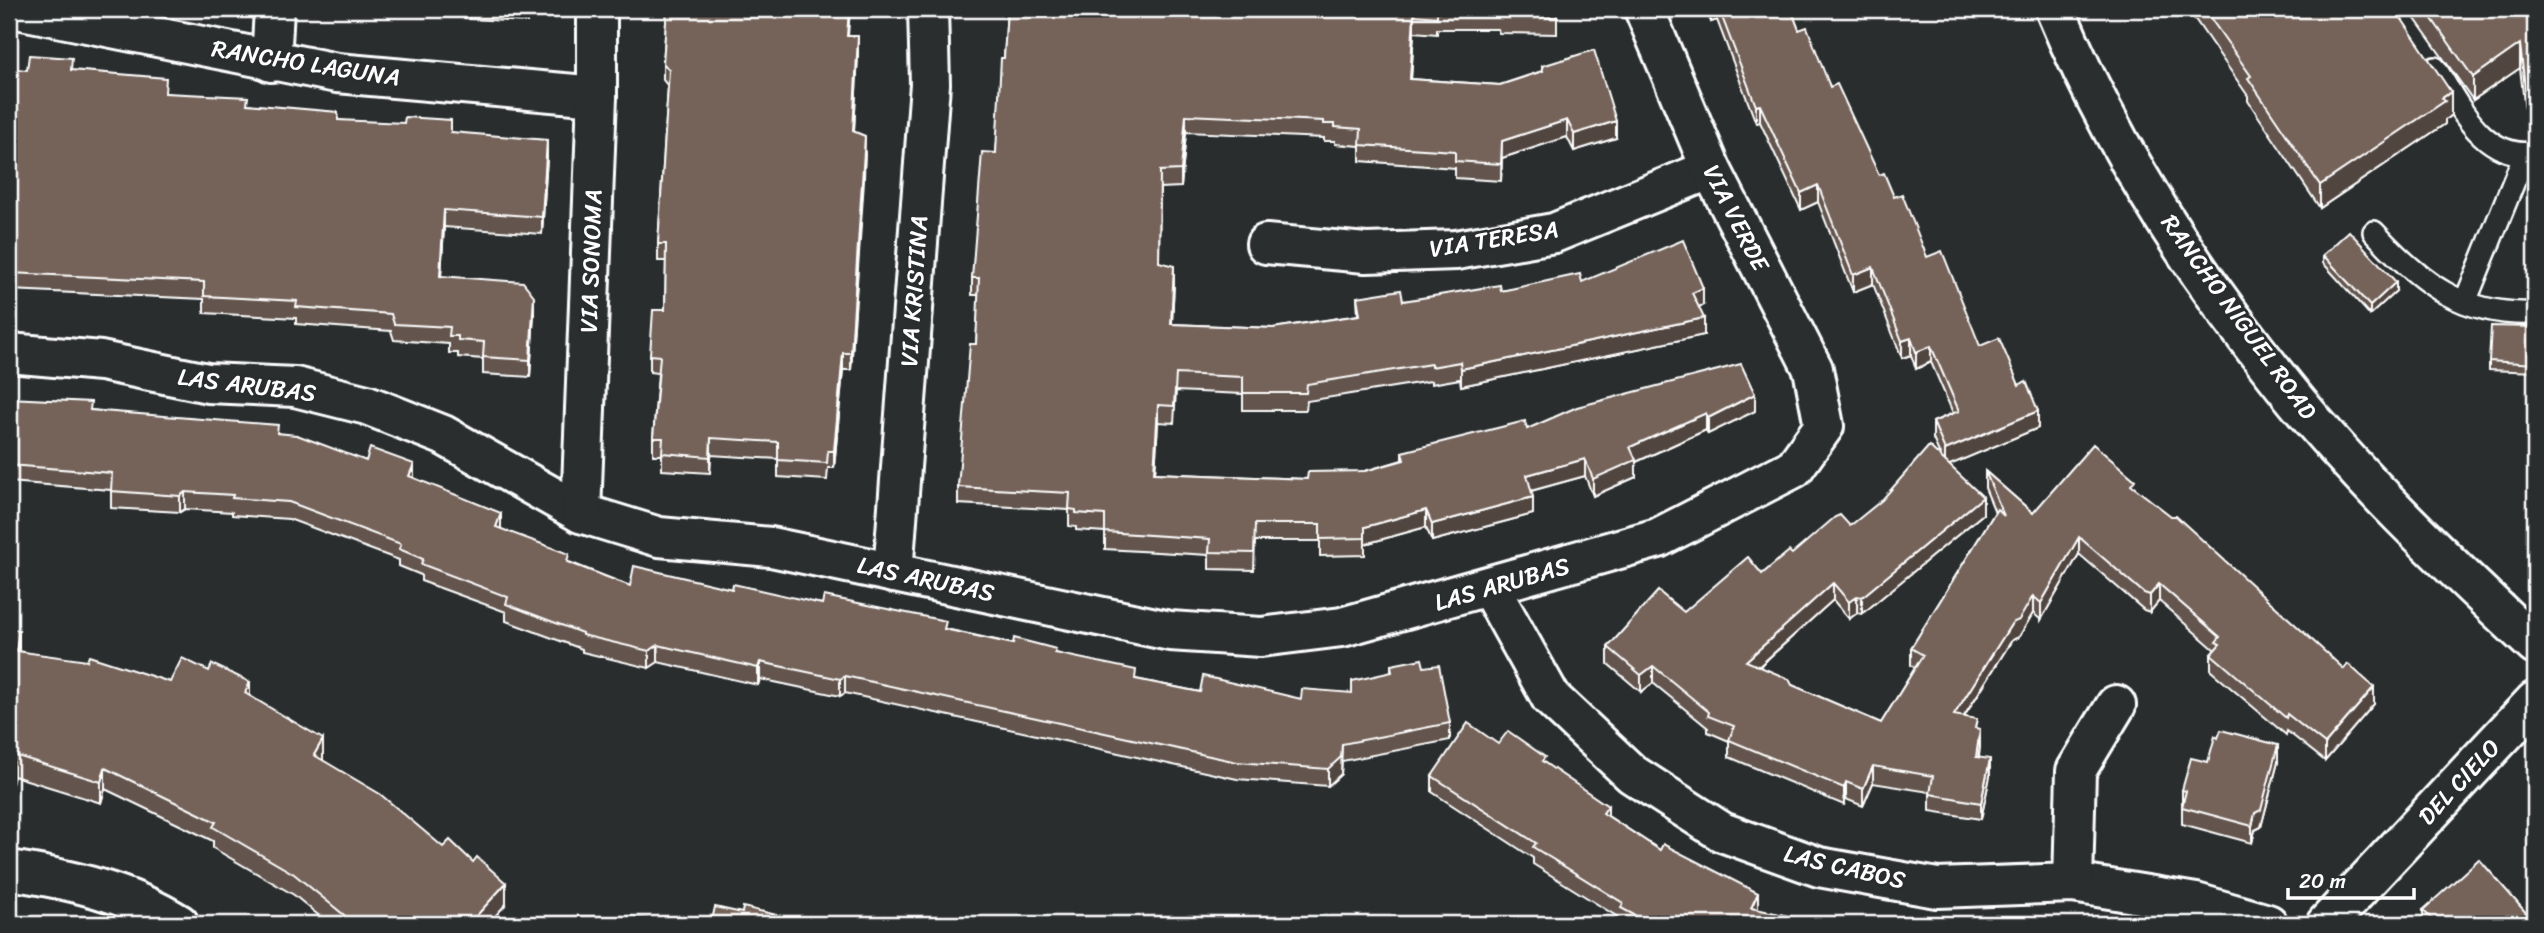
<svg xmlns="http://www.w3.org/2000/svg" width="2544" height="933" font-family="Sriracha,sans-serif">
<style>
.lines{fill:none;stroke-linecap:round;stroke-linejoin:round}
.service-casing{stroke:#fff;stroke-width:26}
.minor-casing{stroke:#fff;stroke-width:44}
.tertiary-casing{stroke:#fff;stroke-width:44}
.service{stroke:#2a2d2e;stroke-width:21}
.minor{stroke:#2a2d2e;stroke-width:38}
.tertiary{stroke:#2a2d2e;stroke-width:38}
.wall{fill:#64554d;stroke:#fff;stroke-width:2}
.shaded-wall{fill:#51453f;stroke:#fff;stroke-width:2}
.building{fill:#74635a;stroke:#fff;stroke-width:2}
.labels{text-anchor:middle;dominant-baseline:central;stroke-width:5;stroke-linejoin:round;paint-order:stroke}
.street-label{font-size:24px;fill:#fff;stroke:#2a2d2e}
</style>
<rect width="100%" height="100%" fill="#2a2d2e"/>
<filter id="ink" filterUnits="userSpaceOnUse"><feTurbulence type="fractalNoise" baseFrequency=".0143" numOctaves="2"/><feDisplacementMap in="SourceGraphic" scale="14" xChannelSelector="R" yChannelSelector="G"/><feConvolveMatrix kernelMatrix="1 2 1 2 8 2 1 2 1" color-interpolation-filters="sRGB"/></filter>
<g filter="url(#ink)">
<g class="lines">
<g class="service-casing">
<g id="service">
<path d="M2435 68C2460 106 2482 160 2535 153"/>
<path d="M2374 232C2421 283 2462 316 2535 313"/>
<polyline points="2465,302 2525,154"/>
</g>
</g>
<g class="minor-casing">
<g id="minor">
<polyline points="17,9 337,73 597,96"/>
<polyline points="271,62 274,9"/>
<polyline points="1266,244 1366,253 1456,250 1554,233 1711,169"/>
<polyline points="9,353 101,361 208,383 295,387 367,405 443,435 581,513 659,537 771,547 1170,631 1261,637 1342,627 1658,538 1794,468 1824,426 1813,369 1711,169 1644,9"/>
<polyline points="581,513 597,96 597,9"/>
<polyline points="893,573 930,84 928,9"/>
<polyline points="1490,588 1551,698 1632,774 1722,832 1819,867 1937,888 2073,883 2196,903 2268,924"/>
<path d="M9 870C68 879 128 892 179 924"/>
<polyline points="2073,883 2076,771 2116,705"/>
<polyline points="2326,924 2535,701"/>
</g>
</g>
<g class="tertiary-casing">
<path id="tertiary" d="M2055 9C2111 144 2193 273 2285 387 2359 480 2449 564 2535 645"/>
</g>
<use href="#service" class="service"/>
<use href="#minor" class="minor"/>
<use href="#tertiary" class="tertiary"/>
</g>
<g class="wall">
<polygon points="351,9 400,9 400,13"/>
<polygon points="469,9 527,9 527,22 469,19"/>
<polygon points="667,9 850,9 848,36 858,53 854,132 865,153 851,370 843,370 834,468 828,468 827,480 778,477 778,459 711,455 710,473 662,470 662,455 653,455 653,438 658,373 650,372 650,355 665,310 666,261 658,261 658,244 668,86 663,80 663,63"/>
<polygon points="1007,9 1557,9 1557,34 1499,33 1498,29 1437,29 1437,34 1414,32 1411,79 1500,85 1542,71 1542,66 1616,138 1574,151 1567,137 1502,158 1501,181 1455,178 1455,168 1360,161 1360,146 1335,144 1335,141 1324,141 1324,138 1186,132 1181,187 1160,188 1159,262 1174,283 1172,324 1273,328 1358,315 1357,297 1403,301 1582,282 1703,305 1699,307 1704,335 1461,386 1460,379 1431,384 1431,381 1307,401 1306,410 1243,410 1243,394 1176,391 1174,423 1158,422 1155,473 1307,479 1365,471 1402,460 1402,452 1527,429 1755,411 1708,434 1706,430 1636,462 1636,477 1593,496 1585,476 1531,491 1533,514 1432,541 1426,527 1365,544 1365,555 1320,556 1320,541 1255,541 1254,570 1209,569 1209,555 1105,549 1105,532 1076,530 1076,527 1069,526 1069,510 958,504 958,487 976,344 979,295 972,295 972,278 996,153 1004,58"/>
<polygon points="1705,9 1791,9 1799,30 1879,175 1894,197 1927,257 1980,346 2019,385 2038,428 1949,465 1983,514 1862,614 1857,613 1849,619 1833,600 1759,667 1792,685 1881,723 1915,668 1911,665 1911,648 1995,512 1985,488 1985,471 2033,513 2135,488 2374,704 2325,761 2287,731 2286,735 2211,671 2211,654 2215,650 2159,601 2150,612 2144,610 2079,554 2041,620 2033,613 2019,637 2012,640 1964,717 1977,729 1980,746 1979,757 1990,776 1981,819 1930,811 1930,792 1873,783 1863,806 1846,799 1844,805 1729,757 1729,741 1708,732 1708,728 1653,683 1641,692 1608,664 1608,647 1684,612 1762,574 1792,554 1850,526 1941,457 1933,439 1933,422 1953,413 1931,362 1916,369 1911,355 1902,358 1873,284 1853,292 1818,202 1801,210 1760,122 1756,123 1717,20 1711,22"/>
<polygon points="2188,9 2395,9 2451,115 2445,120 2445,124 2320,208 2248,101 2248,96"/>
<polygon points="2408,9 2535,9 2535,128 2527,129 2520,68 2473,100"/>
<polygon points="9,69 27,70 72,71 166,93 248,104 338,120 451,132 547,157 542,234 444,227 441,276 534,313 530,377 483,374 483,359 458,357 458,353 449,353 449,344 394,340 391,331 296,324 296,318 204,313 204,299 10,290 10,274 9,274"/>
<polygon points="2323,255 2396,291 2370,315 2323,263"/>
<polygon points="2535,327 2535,372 2489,370 2489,361"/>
<polygon points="9,390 10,398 91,410 278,433 366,461 414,478 501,529 569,562 630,586 732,589 822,604 946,629 1056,653 1136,679 1200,692 1301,699 1352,693 1391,673 1391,665 1424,667 1450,723 1450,740 1342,761 1341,774 1328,786 1237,779 845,693 840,696 760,679 758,685 658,662 649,668 582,652 582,649 506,621 506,612 421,581 421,575 399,566 399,560 289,519 232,515 232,512 185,509 180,512 111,508 111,490 9,482"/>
<polygon points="9,629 19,651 170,682 250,696 323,761 506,904 488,924 329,924 294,895 213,848 213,841 105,789 101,803 14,776 12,784 9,783"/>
<polygon points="1498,744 1545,763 1608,816 1660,850 1758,910 1827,924 1621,924 1621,919 1533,864 1533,858 1432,792 1432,776"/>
<polygon points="2208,762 2278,762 2261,827 2255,830 2252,843 2182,824 2182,790"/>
<polygon points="2423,910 2535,924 2423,924"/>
</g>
<g class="shaded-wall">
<polygon points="1711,9 1717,9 1717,20 1711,22"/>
<polygon points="1414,15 1414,32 1410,96 1410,79"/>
<polygon points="858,36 858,53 853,148 853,131"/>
<polygon points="2520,44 2520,68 2473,100 2473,77"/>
<polygon points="2451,92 2451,115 2445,120 2445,124 2320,208 2320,185"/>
<polygon points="1760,105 1760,122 1756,123 1756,106"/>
<polygon points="1186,115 1186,132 1181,187 1181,170"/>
<polygon points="1567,120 1567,137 1502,158 1501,181 1502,141"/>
<polygon points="1616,121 1616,138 1574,151 1574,134"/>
<polygon points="865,136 864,181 851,370 851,353"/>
<polygon points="547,140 547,157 542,234 542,217"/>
<polygon points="1818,185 1818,202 1801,210 1801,193"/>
<polygon points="444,210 444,227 440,293 440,276"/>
<polygon points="1174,266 1174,283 1171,340 1171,324"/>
<polygon points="1873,267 1873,284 1853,292 1853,275"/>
<polygon points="2396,282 2396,291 2370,315 2370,306"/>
<polygon points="1703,288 1703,305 1692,310 1692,293"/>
<polygon points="534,296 534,313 530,377 530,360"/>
<polygon points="1704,318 1704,335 1461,386 1461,369"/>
<polygon points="1911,338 1911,355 1902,358 1902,341"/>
<polygon points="1931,346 1931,362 1916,369 1916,352"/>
<polygon points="843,353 843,370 834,468 834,451"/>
<polygon points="1755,394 1755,411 1708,434 1708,418"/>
<polygon points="1158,405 1158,422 1154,490 1154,473"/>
<polygon points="2038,411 2038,428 1945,467 1945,450"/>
<polygon points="1706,413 1706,430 1636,462 1636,477 1593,496 1593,479 1630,447"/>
<polygon points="711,438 711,455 710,473 710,457"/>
<polygon points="1585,459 1585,476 1527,492 1527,475"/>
<polygon points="414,464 414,481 409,476"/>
<polygon points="185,492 185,509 180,512 180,496"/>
<polygon points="1533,497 1533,514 1432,541 1432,524"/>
<polygon points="1983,497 1983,514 1862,614 1862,597"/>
<polygon points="1426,510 1426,527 1365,544 1365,527"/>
<polygon points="501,513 501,530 496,527"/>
<polygon points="2079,537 2079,554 2041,620 2041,603"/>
<polygon points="1833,583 1833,600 1746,678 1746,661"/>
<polygon points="2159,584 2159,601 2150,612 2150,595"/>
<polygon points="1857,596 1857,613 1849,619 1849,602"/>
<polygon points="2033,596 2033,613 2019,637 2012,640 1954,732 1954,715 2012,623"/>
<polygon points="19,630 19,652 16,651"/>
<polygon points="658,645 658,662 649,668 649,651"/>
<polygon points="760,662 760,679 758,685 758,668"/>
<polygon points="1653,666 1653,683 1641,692 1641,675"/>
<polygon points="845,676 845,693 840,696 840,679"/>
<polygon points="250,682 250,704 245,693"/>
<polygon points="2374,687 2374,704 2325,761 2325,744"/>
<polygon points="1980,729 1980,746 1976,774 1976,757"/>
<polygon points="323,739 323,760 314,777 314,755"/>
<polygon points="1342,744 1341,774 1328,786 1328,769"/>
<polygon points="2278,745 2278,762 2261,827 2255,830 2252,843 2252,826 2255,813"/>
<polygon points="14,755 14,776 12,784 12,762"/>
<polygon points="1990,759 1990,776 1981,819 1981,803"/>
<polygon points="1873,766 1873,783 1863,806 1863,789"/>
<polygon points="105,768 105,789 101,803 101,782"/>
<polygon points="1846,782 1846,799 1844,805 1844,788"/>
<polygon points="1608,806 1608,823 1603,813"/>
<polygon points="506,883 506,904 488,924 469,924"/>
<polygon points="1758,893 1758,910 1751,908"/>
</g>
<g class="building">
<polygon points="667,9 849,9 847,36 858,36 853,131 865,136 851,353 843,353 834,451 828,451 827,463 778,460 778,442 711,438 710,457 662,453 663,438 653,438 660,356 650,355 653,310 665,310 666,244 658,244 669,70 663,63"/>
<polygon points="1007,9 1557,9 1557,17 1499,17 1498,12 1437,12 1437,17 1414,15 1410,79 1500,85 1543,71 1542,66 1594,50 1616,121 1574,134 1567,120 1502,141 1501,164 1455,161 1455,151 1360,145 1361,129 1335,127 1335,124 1324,124 1324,121 1186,115 1181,170 1160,171 1159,262 1174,266 1171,324 1273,328 1360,315 1357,297 1401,290 1403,301 1500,285 1501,291 1580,274 1582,282 1683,240 1703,288 1692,293 1704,318 1461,369 1460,362 1431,367 1431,364 1307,384 1306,393 1243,393 1243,377 1176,374 1174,406 1158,405 1154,473 1307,479 1308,472 1365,471 1404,460 1402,452 1525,421 1527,429 1577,407 1741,364 1755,394 1708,418 1706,413 1630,447 1636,460 1593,479 1585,459 1527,475 1533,497 1432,524 1426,510 1365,527 1365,538 1320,539 1320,524 1255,524 1254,553 1209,552 1210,539 1105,532 1105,515 1076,513 1076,510 1069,509 1070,493 958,487 970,344 976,344 979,278 972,278 982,152 996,153 1001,58 1004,58"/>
<polygon points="1719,9 1791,9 1799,30 1807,27 1830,87 1837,84 1879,175 1884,173 1894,197 1902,194 1927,257 1942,251 1980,346 1999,338 2019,385 2026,381 2038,411 1945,450 1933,422 1959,411 1931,346 1916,352 1911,338 1902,341 1873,267 1853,275 1818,185 1801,193 1760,105 1756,106"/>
<polygon points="2204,9 2395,9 2451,92 2442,98 2445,101 2320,185 2248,78 2251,76"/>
<polygon points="2425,9 2535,9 2535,104 2527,106 2520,44 2473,77"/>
<polygon points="29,55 72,58 71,70 166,78 165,93 248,97 247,104 338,112 338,120 404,123 405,117 451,120 451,132 547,140 542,217 444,210 440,276 523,282 534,296 530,360 483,357 484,342 458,340 458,336 449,336 450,327 394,324 391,314 296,307 297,301 204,296 204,282 10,273 11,257 9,257 9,69 27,70"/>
<polygon points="2349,231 2396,282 2370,306 2323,255"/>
<polygon points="2491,326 2535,327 2535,364 2489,361"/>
<polygon points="9,390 10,390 9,398 91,402 90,410 278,425 277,433 297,435 366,461 370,448 414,464 409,476 501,513 496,527 569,554 567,562 630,586 634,566 732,589 733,584 822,604 824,596 946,621 944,629 1013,644 1014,638 1056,649 1055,653 1136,670 1135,679 1200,692 1203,676 1301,699 1302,689 1352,693 1352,681 1392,672 1391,665 1422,659 1424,667 1439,665 1450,723 1342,744 1341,757 1328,769 1237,762 845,676 840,679 760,662 758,668 658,645 649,651 582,635 582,633 506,604 508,597 421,564 423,559 399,549 401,544 289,502 232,498 233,495 185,492 180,496 111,491 112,473 9,465"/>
<polygon points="2093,444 2135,480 2131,485 2171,516 2176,516 2344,669 2348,664 2374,687 2325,744 2287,714 2286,718 2211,654 2220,644 2216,642 2220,637 2159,584 2150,595 2144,593 2079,537 2041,603 2033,596 2019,620 2012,623 1954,715 1977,719 1975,728 1980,729 1976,757 1990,759 1981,803 1930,794 1933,776 1873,766 1863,789 1846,782 1844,788 1729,740 1734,726 1708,716 1709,712 1653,666 1641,675 1608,647 1658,591 1684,612 1748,557 1762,574 1789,551 1792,554 1835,517 1840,515 1850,526 1882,500 1929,446 1983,497 1862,597 1857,596 1849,602 1833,583 1746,661 1789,679 1792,685 1881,723 1923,655 1911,648 1997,509 2004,516 1985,471 2033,513"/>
<polygon points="9,629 19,630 16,651 87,661 89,656 170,682 182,658 209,671 212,664 250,682 245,693 323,739 314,755 380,794 443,847 450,840 473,862 477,857 506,883 469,924 355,924 294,874 213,827 216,822 105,768 101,782 14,755 12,762 9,762"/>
<polygon points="1468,723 1498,744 1508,731 1545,757 1542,761 1608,806 1603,813 1660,850 1663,844 1758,893 1751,908 1827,924 1651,924 1621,908 1623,903 1533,847 1536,843 1432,776"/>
<polygon points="2221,730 2278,745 2261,810 2255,813 2252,826 2182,807 2186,791 2182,790 2191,758 2208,762 2215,736 2218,738"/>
<polygon points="2479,859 2535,923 2535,924 2436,924 2423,910"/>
<polygon points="715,907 742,913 743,907 785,917 783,924 711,924"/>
<polygon points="622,916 701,924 527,924 526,917"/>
<polygon points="1842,919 1868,924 1841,924"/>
<polygon points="1937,920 2039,924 1936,924"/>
</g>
</g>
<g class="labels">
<g class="street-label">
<text transform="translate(306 63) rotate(9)">RANCHO LAGUNA</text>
<text transform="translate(1736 218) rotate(63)">VIA VERDE</text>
<text transform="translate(1494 239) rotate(-9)">VIA TERESA</text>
<text transform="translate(591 261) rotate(-88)">VIA SONOMA</text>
<text transform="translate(914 291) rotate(-86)">VIA KRISTINA</text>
<text transform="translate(2239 317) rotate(54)">RANCHO NIGUEL ROAD</text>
<text transform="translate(247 385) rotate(7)">LAS ARUBAS</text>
<text transform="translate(926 579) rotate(12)">LAS ARUBAS</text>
<text transform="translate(1502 584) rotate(-16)">LAS ARUBAS</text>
<text transform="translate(2459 782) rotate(-47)">DEL CIELO</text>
<text transform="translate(1845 867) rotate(13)">LAS CABOS</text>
</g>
</g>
<rect width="2544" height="933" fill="none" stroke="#2a2d2e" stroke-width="35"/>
<rect x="18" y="18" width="2509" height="898" fill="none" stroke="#fff" stroke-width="2.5" filter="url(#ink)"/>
<path d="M2288 888v10h126v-10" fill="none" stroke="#ffffff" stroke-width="3.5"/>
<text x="2299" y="888" font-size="21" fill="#ffffff" stroke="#2a2d2e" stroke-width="5" paint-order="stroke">20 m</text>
</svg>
